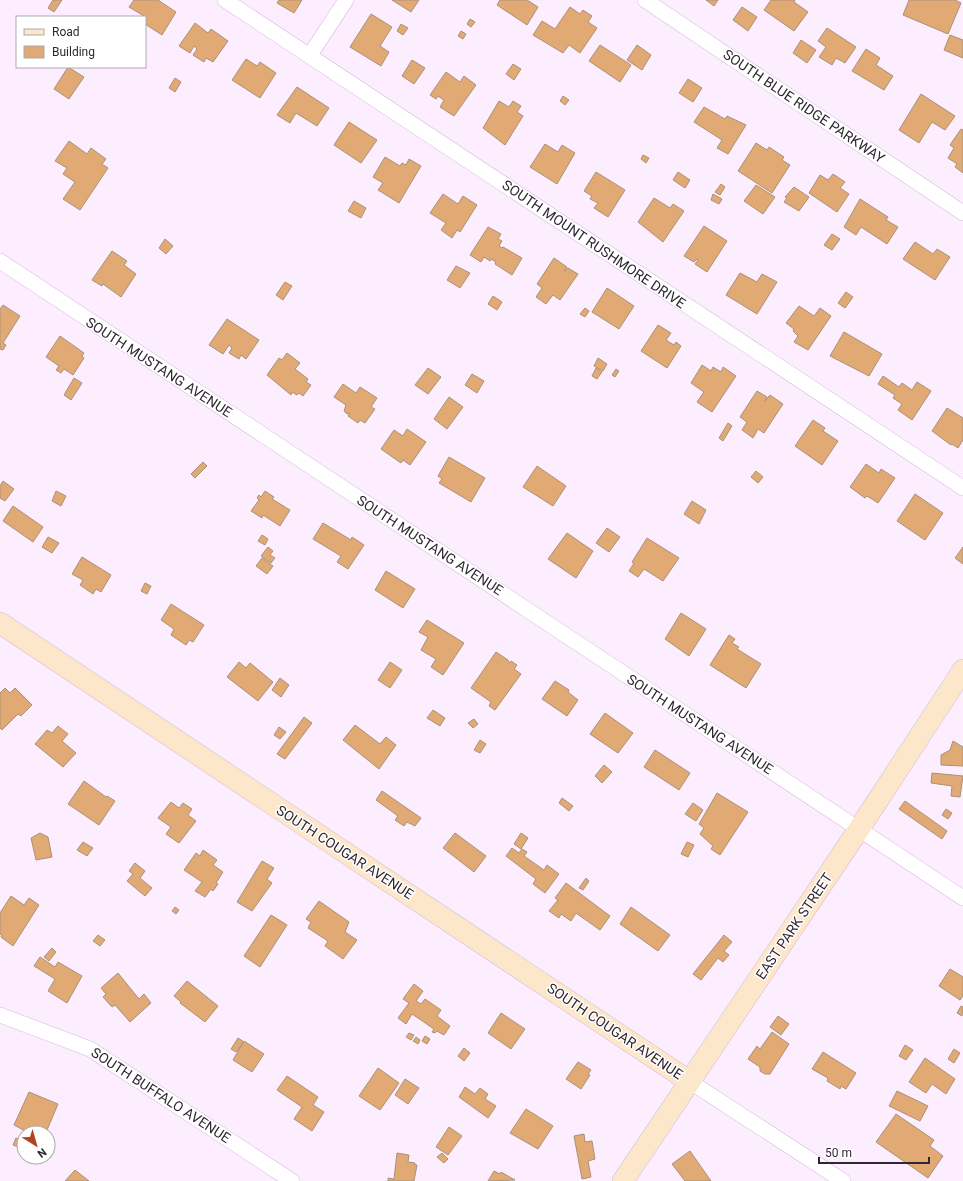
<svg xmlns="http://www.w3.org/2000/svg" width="963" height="1181" font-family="Roboto,sans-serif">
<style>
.building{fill:#e1a973;stroke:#ab9178}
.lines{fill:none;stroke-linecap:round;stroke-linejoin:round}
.street-casing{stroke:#d4bdd9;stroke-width:16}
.secondary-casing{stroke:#d4bdd9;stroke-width:22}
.street{stroke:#fff;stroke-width:15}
.secondary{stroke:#fde7ca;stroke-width:21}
.labels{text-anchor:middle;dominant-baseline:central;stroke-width:3;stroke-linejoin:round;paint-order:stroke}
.street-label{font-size:14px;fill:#302732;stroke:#fff}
</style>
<rect width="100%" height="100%" fill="#fcedff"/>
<g class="building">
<polygon points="53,0 62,0 54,12 48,8"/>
<polygon points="134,0 158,0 176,12 162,35 145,24 144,16 129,7"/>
<polygon points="279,0 302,0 294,13 277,3"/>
<polygon points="392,0 419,0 411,12"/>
<polygon points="500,0 527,0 538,7 527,25 497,5"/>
<polygon points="706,0 718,0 714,6"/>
<polygon points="771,0 795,0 794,2 808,12 794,31 764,10"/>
<polygon points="909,0 955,0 961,3 948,34 903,15"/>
<polygon points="570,7 580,14 583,10 592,16 588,22 597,28 580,53 569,45 563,53 533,35 542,21 555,29"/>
<polygon points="742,7 757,17 748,31 733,20"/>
<polygon points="371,14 392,27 380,46 389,52 381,66 350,47"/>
<polygon points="470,19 475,22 471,27 467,24"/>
<polygon points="195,23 208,33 211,29 228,41 213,62 206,58 204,62 193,55 197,49 194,46 190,53 179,46"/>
<polygon points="401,24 408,28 403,35 397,31"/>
<polygon points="827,28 856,47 845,63 836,58 832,65 819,57 826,47 818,41"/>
<polygon points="461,31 466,34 463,39 458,36"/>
<polygon points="950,35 963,40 963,58 944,50"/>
<polygon points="801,40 816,50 807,63 793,53"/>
<polygon points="600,45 631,65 620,82 589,61"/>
<polygon points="637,45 651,55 642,70 627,60"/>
<polygon points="866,49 880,58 876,65 893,76 884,90 852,71"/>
<polygon points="246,59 257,66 260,62 276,73 260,98 232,80"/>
<polygon points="412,60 425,68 414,84 402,76"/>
<polygon points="513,64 521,69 514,80 506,74"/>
<polygon points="68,67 84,77 69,99 54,89"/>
<polygon points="446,72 460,82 464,76 476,85 454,116 440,107 444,100 438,96 436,99 430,95"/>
<polygon points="175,78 181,82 175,92 169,88"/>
<polygon points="688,79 702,88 693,102 679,93"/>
<polygon points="297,87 329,108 317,126 296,113 290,123 277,115"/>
<polygon points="921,94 955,116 945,130 932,122 919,143 899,130"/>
<polygon points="563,96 569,100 565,105 560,101"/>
<polygon points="499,101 509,107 513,101 521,106 517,112 523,116 505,145 483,128"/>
<polygon points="704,107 725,119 727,116 746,125 728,154 717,148 722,140 694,122"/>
<polygon points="349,122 377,140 361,163 334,145"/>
<polygon points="961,129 963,130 963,173 955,167 957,164 948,158 954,148 950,145"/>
<polygon points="69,141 87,154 91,148 106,159 102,164 108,168 80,210 63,199 75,182 63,174 67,168 55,161"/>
<polygon points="756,143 767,150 769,147 784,157 782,160 790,165 772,193 738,171"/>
<polygon points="545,144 558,152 562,145 575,153 557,184 530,167"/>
<polygon points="643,155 649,158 646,163 641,159"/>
<polygon points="385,157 400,166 402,163 406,165 409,159 421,166 399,203 378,190 383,183 373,177"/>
<polygon points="596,172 625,190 608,217 594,208 598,203 590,199 592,196 584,191"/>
<polygon points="678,172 690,180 685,188 673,180"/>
<polygon points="833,174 845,182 840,188 849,194 837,212 809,193 820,175 828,180"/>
<polygon points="721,184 725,187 720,195 715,192"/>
<polygon points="756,185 775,197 763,214 744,201"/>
<polygon points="794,187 809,197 799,211 784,202 787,198 785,197"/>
<polygon points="443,194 458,204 463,196 477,205 460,232 457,230 452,238 441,230 446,223 430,213"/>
<polygon points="713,194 722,199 719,204 711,200"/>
<polygon points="654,198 670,208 673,204 684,211 663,242 638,222"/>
<polygon points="860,199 888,217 886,220 898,227 887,244 861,227 856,235 844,227"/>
<polygon points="354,201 366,208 361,218 348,211"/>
<polygon points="704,226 727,241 707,272 695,264 698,260 697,259 694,262 684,256"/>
<polygon points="488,227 501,234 498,239 502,241 499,246 502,248 503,247 522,258 512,275 495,264 496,262 491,259 490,261 484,257 481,262 470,255"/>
<polygon points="832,234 840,239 832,250 824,245"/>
<polygon points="165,239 173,246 166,254 159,248"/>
<polygon points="915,242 933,254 937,249 950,257 935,280 903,259"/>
<polygon points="112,251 127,261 124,265 136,274 121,297 103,284 102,286 92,280"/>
<polygon points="554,258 567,267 564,271 568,268 578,274 560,300 553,295 546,304 536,297 542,288 537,284"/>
<polygon points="456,266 470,273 460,288 447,280"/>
<polygon points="740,273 757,282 762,274 777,282 757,314 726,295"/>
<polygon points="285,282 292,286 283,300 276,295"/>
<polygon points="607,288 634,306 619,329 592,312"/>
<polygon points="846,292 853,297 845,308 838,303"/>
<polygon points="493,296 502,302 497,310 488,304"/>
<polygon points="3,305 20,316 3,343 6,345 3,350 0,349 0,309"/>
<polygon points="799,306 814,316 820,308 831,316 808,350 794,342 798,336 793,331 794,329 786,323"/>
<polygon points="585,308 589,311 585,317 580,314"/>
<polygon points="227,319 259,340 246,359 241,355 239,359 229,353 232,348 229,345 223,354 209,345"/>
<polygon points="658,325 671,333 666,340 674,345 676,342 681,346 667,368 641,351"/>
<polygon points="844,332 882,354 869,376 830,356"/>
<polygon points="60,336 84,353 82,356 84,358 73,375 64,369 61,373 56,370 59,366 46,357"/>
<polygon points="287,353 300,363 295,369 308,379 306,382 311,385 303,396 299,393 297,395 292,392 291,395 267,375 279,358 282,360"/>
<polygon points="598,358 607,364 603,371 594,366"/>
<polygon points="702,365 711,371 713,367 721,372 723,367 736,376 712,412 697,402 704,392 691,383"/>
<polygon points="428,368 441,377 428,394 415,385"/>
<polygon points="596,368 602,372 597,379 592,376"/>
<polygon points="616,369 619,371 615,377 612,375"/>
<polygon points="472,374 484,381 477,393 465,385"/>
<polygon points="883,376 899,387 902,383 912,390 917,382 931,391 912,420 898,410 902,404 893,398 895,395 878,384"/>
<polygon points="74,378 82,383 71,400 64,395"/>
<polygon points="343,384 356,393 360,387 377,398 371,407 375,409 365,423 360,420 358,423 348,416 350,413 347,414 344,411 346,405 334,397"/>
<polygon points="757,391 767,397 765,401 770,395 783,404 764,433 758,429 753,438 742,430 747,422 740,417"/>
<polygon points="449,397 463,407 447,429 434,419"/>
<polygon points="947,408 963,418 963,440 958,448 952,444 951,445 932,431"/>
<polygon points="813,420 825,428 823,431 838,441 822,465 795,446"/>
<polygon points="728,423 732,426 723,441 719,438"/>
<polygon points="407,429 426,442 410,465 403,460 401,463 381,449 394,430 403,436"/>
<polygon points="449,457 485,478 471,502 439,483 442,479 438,476"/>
<polygon points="203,462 207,466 195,478 191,474"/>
<polygon points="866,464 879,473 881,469 895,478 878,503 867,496 865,498 850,487"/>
<polygon points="537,466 566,486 553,506 523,487"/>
<polygon points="756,471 763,477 758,483 751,477"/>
<polygon points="3,481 14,489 5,501 0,498 0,486"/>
<polygon points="56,491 66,496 61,506 52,501"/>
<polygon points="265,491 274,497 272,499 290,510 280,526 263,515 262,518 251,511 259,500 257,498 259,495 261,497"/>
<polygon points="915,494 943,513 925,540 897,521"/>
<polygon points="692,501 706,510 699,524 684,514"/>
<polygon points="13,506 43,527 33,542 3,521"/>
<polygon points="323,523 351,540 352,537 364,545 348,569 337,562 341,556 313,539"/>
<polygon points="607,528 620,537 609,552 596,543"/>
<polygon points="567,533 593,551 576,578 548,559"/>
<polygon points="262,535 268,539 265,545 258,541"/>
<polygon points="48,537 59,543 52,553 42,547"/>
<polygon points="647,538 679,558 663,581 644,569 638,577 629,571 634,563 632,562"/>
<polygon points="268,547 273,551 270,555 275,558 271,563 261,556"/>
<polygon points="963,547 963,564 955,558"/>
<polygon points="82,557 111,575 101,592 96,589 93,594 80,585 83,580 72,574"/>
<polygon points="262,558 273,566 267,574 256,566"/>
<polygon points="386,571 415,589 403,608 375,590"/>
<polygon points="145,583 151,586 147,594 141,591"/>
<polygon points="171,604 204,625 193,642 189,640 186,645 171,635 174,629 161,620"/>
<polygon points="681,613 706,629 689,656 665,639"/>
<polygon points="427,620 464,643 443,675 431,667 436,659 421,650 428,637 419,632"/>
<polygon points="729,635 735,639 732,643 739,647 737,649 761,664 746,688 710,665"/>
<polygon points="496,652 508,660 509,663 511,661 517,665 514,669 521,674 495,710 489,706 491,702 471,688"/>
<polygon points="239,662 246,668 250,663 273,682 258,701 227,677"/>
<polygon points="390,662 402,670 390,688 378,680"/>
<polygon points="280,678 289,685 281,697 272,690"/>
<polygon points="555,681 569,690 568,692 578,700 567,716 542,699"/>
<polygon points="5,688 10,693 15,688 32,705 21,716 18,714 2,730 0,728 0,693"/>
<polygon points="433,710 445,718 440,726 427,718"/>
<polygon points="605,713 633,733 618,753 590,734"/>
<polygon points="304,717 312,723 285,759 277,754"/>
<polygon points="474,719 478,724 473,728 468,723"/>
<polygon points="355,725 380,744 386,737 396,745 379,769 343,740"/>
<polygon points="58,726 68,734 62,741 76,753 63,767 35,744 47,730 52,733"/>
<polygon points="279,727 286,732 280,739 274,735"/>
<polygon points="480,740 486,744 480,753 474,750"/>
<polygon points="953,741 963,747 963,766 941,765 941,755 950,750"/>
<polygon points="655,750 690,773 679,790 644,767"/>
<polygon points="604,765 612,772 602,783 595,776"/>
<polygon points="932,773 963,776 960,797 951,796 952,786 931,783"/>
<polygon points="84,781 106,797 107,796 115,801 99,825 68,804"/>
<polygon points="382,791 421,818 415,826 407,822 404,826 395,820 398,816 376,800"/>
<polygon points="717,793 748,812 720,855 711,849 713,846 700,834 704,828 699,824"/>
<polygon points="562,798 573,806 569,811 559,803"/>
<polygon points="905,801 947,831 942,839 899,809"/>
<polygon points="171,802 179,808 183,803 192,809 188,815 196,821 179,843 166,834 171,827 158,818"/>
<polygon points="693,803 703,810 696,821 685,814"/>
<polygon points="946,809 952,813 948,819 942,815"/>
<polygon points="40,833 48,837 52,857 36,860 31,838"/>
<polygon points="455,833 486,856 474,872 443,848"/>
<polygon points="521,833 528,838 521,849 514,844"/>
<polygon points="83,842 93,848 87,856 77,850"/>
<polygon points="687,842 694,845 688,857 681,854"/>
<polygon points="512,848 519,853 522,849 527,852 524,856 544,870 547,865 559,874 545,893 533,884 536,879 506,856"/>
<polygon points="203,850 217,860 213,865 223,872 216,883 218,884 213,891 211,889 205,897 195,891 202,882 184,870 196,853 200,856"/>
<polygon points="262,861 274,868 267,879 272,883 252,911 237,902"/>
<polygon points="135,863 145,871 140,878 152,888 145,896 127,881 133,874 129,871"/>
<polygon points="586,878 589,881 583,890 579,888"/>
<polygon points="566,883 610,916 600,930 576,913 571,921 561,914 559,918 549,911 558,900 555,898"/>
<polygon points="11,896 24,905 29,898 39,905 13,946 1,937 2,935 0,934 0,913"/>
<polygon points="319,901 349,922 345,932 357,940 343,959 325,946 328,941 308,928 311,922 306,919"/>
<polygon points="175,907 179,910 176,914 172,911"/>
<polygon points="631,907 670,935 658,951 620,924"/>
<polygon points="271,915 287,925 260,967 244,956"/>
<polygon points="98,935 105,940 100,946 93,941"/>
<polygon points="724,935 732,942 724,951 729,955 723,962 718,958 701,980 693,974"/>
<polygon points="52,948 56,952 49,961 44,957"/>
<polygon points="40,957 55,967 58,962 82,976 67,1003 48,991 55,979 34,966"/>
<polygon points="950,969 963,977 963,996 960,1000 939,986"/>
<polygon points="118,973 139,999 144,994 151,1003 130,1022 115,1005 112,1007 103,997 106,994 101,988"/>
<polygon points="187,981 218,1006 205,1022 180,1003 181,1002 174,996"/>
<polygon points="414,984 423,991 416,1001 421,1004 425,999 441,1010 437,1016 450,1026 444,1035 437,1031 435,1033 432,1032 434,1029 412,1014 406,1024 398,1018 409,1003 403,999"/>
<polygon points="961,1006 963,1007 962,1016 957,1013"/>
<polygon points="501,1013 525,1029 511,1049 488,1033"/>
<polygon points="778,1016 789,1024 781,1035 770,1027"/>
<polygon points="772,1032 789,1044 770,1074 765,1074 760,1071 760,1067 748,1059 757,1046 760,1049"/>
<polygon points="409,1033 414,1035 411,1040 406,1037"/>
<polygon points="425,1036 430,1039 427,1044 422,1041"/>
<polygon points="416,1037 420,1040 418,1044 413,1041"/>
<polygon points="238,1038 244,1042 236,1052 231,1049"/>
<polygon points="244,1041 264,1054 252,1072 233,1060"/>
<polygon points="905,1045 913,1050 906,1060 899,1056"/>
<polygon points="464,1048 470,1053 464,1061 458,1056"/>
<polygon points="954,1049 960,1053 954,1063 948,1059"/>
<polygon points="823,1052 856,1073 846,1089 841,1086 840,1089 827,1081 828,1078 812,1069"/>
<polygon points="925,1058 955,1079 946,1094 932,1084 926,1093 909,1082"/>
<polygon points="578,1062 591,1070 588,1074 590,1075 581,1089 566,1079"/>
<polygon points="378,1068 399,1083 380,1110 359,1096"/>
<polygon points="287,1076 318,1097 313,1105 324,1112 312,1131 294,1119 302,1107 277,1090"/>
<polygon points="405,1079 419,1088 408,1104 395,1095"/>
<polygon points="465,1087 475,1094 480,1088 488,1094 485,1099 496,1106 488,1118 459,1097"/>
<polygon points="897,1091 928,1106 920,1121 889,1106"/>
<polygon points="29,1092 58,1104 47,1130 42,1127 39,1133 29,1133 14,1125"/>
<polygon points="526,1109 553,1126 538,1149 510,1133"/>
<polygon points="896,1114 934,1140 930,1146 943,1156 928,1178 876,1142"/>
<polygon points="449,1127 462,1136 448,1155 436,1147"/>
<polygon points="584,1134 585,1142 592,1141 595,1159 588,1161 591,1177 582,1179 574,1136"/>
<polygon points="16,1138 24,1141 21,1148 13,1145"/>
<polygon points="690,1151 711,1181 685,1181 672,1164"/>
<polygon points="397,1153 409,1155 408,1162 415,1163 415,1165 417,1165 414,1181 388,1181 388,1178 394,1179"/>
<polygon points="442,1153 448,1159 444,1163 437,1157"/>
<polygon points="75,1170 89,1181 65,1181"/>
<polygon points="494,1171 500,1174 501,1172 515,1180 488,1181"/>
</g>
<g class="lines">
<g class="street-casing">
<g id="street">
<polyline points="225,0 963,488"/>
<polyline points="645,0 963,213"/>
<polyline points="310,55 346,0"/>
<polyline points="0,261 963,898"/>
<polyline points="0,1015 90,1049 292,1181"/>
<polyline points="689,1081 843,1181"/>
</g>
</g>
<g class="secondary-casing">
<g id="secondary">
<polyline points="0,623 689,1081"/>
<polyline points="623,1181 859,829 963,670"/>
</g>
</g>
<use href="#street" class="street"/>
<use href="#secondary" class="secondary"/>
</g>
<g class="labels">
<g class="street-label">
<text transform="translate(804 106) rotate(34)">SOUTH BLUE RIDGE PARKWAY</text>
<text transform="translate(594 244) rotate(34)">SOUTH MOUNT RUSHMORE DRIVE</text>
<text transform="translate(159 367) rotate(33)">SOUTH MUSTANG AVENUE</text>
<text transform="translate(430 545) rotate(33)">SOUTH MUSTANG AVENUE</text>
<text transform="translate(700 724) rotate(33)">SOUTH MUSTANG AVENUE</text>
<text transform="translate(345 852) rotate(33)">SOUTH COUGAR AVENUE</text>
<text transform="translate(794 926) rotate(-56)">EAST PARK STREET</text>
<text transform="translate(615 1031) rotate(34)">SOUTH COUGAR AVENUE</text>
<text transform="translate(161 1095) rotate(33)">SOUTH BUFFALO AVENUE</text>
</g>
</g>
<rect x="16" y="16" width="130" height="52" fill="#ffffff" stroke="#aca9ad"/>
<rect x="24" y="29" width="20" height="6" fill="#fde7ca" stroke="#aca9ad"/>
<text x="52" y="36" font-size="12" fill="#302732">Road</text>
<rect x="24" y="46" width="20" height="12" fill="#e1a973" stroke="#aca9ad"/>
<text x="52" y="56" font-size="12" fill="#302732">Building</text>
<g transform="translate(36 1145) rotate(143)"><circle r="19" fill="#ffffff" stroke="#aca9ad"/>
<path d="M0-3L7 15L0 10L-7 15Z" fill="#ae4625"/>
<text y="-6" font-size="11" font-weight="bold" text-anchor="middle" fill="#302732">N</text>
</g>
<path d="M819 1157v6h110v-6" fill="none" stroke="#302732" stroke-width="2"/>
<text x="825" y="1157" font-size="12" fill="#302732" stroke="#ffffff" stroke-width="3" paint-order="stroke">50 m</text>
</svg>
